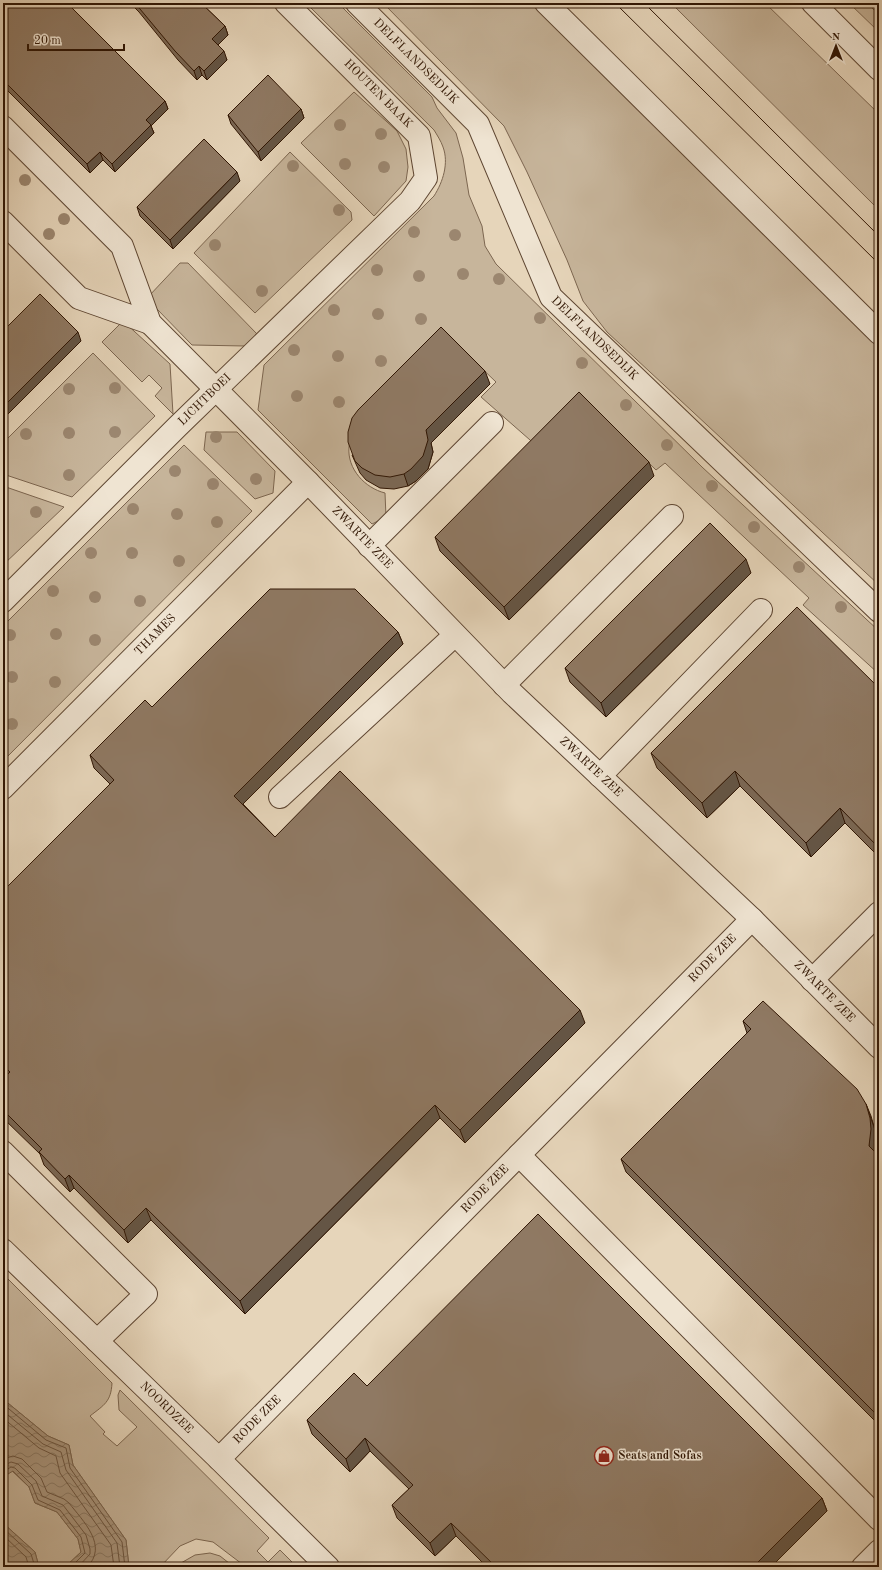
<svg xmlns="http://www.w3.org/2000/svg" width="882" height="1570" font-family="'Old Standard TT',serif">
<style>
.green{fill:#c7b59b;stroke:#7c6650}
.water{fill:url(#water-waves);stroke:#78624c}
.lines{fill:none;stroke-linecap:round;stroke-linejoin:round}
.shore{stroke:#6c5540;stroke-width:1}
.minor-casing{stroke:#5e4632;stroke-width:24}
.minor{stroke:#efe4d2;stroke-width:22}
.tram{stroke:#301604;stroke-width:1}
.tree{fill:#9b866f}
.wall{fill:#7b6855;stroke:#301604}
.shaded-wall{fill:#645545;stroke:#301604}
.building{fill:#8f7963;stroke:#301604}
.labels{text-anchor:middle;dominant-baseline:central;stroke-width:3;stroke-linejoin:round;paint-order:stroke}
.street-label{font-size:12px;fill:#301604;stroke:#efe4d2}
.poi-label{font-size:12px;font-weight:bold;fill:#301604;stroke:#efe4d2;text-anchor:start}
</style>
<defs>
<pattern id="water-waves" width="16" height="10" patternUnits="userSpaceOnUse"><rect width="16" height="10" fill="#a8947c"/><path d="M0 5q4-4 8 0t8 0" fill="none" stroke="#897863"/></pattern>
</defs>
<rect width="100%" height="100%" fill="#e6d5ba"/>
<filter id="stains"><feTurbulence type="fractalNoise" baseFrequency=".005" numOctaves="4"/><feColorMatrix values="0 0 0 0 .2 0 0 0 0 .09 0 0 0 0 .02 0 0 0 .5 -.17"/></filter>
<radialGradient id="worn" r=".72"><stop offset=".6" stop-color="#630" stop-opacity="0"/><stop offset="1" stop-color="#630" stop-opacity=".3"/></radialGradient>
<g class="green">
<path d="M306 3H338L432 97 437 108 456 133 463 158 469 195 482 226 485 246 496 264 702 467 879 631V674L803 605 809 598 665 463 656 470 585 401 538 447 481 397 496 382 447 335 353 432C352 437 349 442 349 447 347 469 365 488 385 493L386 517 372 524 258 410 264 365 434 196C443 182 449 163 443 147 441 141 437 135 434 130Z"/>
<polygon points="383,3 534,3 842,311 879,345 879,585 607,332 583,301 567,260 527,172 504,126"/>
<polygon points="671,3 765,3 879,114 879,210"/>
<polygon points="849,3 867,3 879,15 879,32"/>
<polygon points="354,92 397,131 406,149 408,167 406,181 374,216 301,143"/>
<polygon points="290,152 351,212 352,220 255,313 194,253"/>
<polygon points="180,263 188,263 257,334 245,346 192,345 156,308 148,297"/>
<polygon points="123,321 170,364 173,414 155,396 162,388 149,375 142,382 102,342"/>
<polygon points="93,353 155,416 72,497 3,474 3,443"/>
<polygon points="206,432 237,432 275,471 273,493 255,499 204,450"/>
<polygon points="184,445 252,511 3,761 3,626"/>
<polygon points="3,486 64,507 3,565"/>
<path d="M3 1274 112 1383C111 1402 104 1405 90 1416L105 1432 103 1434 117 1446 137 1427 119 1410 118 1395 120 1390 269 1538 257 1551 268 1562 280 1550 297 1567H246L213 1542 196 1539 180 1546 160 1567H129L126 1540 73 1465 69 1445 48 1436 3 1399Z"/>
<polygon points="12,1471 29,1487 35,1503 57,1512 78,1539 81,1552 65,1567 39,1567 35,1552 3,1523 3,1477"/>
<polygon points="210,1553 220,1556 234,1567 174,1567 195,1555"/>
</g>
<g class="water">
<polygon points="3,1399 48,1436 69,1445 73,1465 126,1540 129,1567 65,1567 81,1552 78,1539 57,1512 35,1503 29,1487 13,1471 3,1477"/>
<polygon points="3,1523 35,1552 39,1567 3,1567"/>
</g>
<g class="lines">
<g class="shore">
<polyline points="3,1404 46,1440 66,1448 70,1468 122,1542 125,1567"/>
<polyline points="3,1411 43,1444 61,1452 66,1470 117,1543 120,1567"/>
<polyline points="3,1418 39,1448 56,1456 60,1473 111,1545 114,1567"/>
<path d="M3 1459 13 1456 22 1459 41 1478 47 1492 64 1499 69 1503C83 1521 109 1546 87 1567"/>
<polyline points="3,1466 11,1462 18,1464 36,1481 42,1496 63,1505 86,1535 90,1549 90,1554 78,1567"/>
<polyline points="3,1472 11,1467 15,1468 32,1485 38,1500 60,1510 81,1537 85,1553 71,1567"/>
<polyline points="3,1528 31,1554 35,1567"/>
<polyline points="3,1535 26,1557 29,1567"/>
</g>
<g class="minor-casing">
<g id="minor">
<path id="s1" d="M357 3 478 124 551 297 879 611"/>
<polyline points="546,3 879,333"/>
<polyline points="813,3 879,69"/>
<path id="s2" d="M3 127 122 246 150 323 308 482 512 693 752 919 879 1047"/>
<polyline points="3,222 79,298 150,323"/>
<polyline points="369,546 492,423"/>
<path id="s3" d="M3 601 178 426 410 201 426 178 419 136 286 3"/>
<polyline points="504,685 672,516"/>
<polyline points="600,776 761,610"/>
<path id="s4" d="M3 788 308 482"/>
<polyline points="280,797 455,635"/>
<polyline points="812,980 879,913"/>
<polyline points="3,1152 146,1294 97,1341"/>
<polyline points="519,1155 879,1519"/>
<path id="s5" d="M3 1250 219 1459 328 1567"/>
<path id="s6" d="M219 1459 752 919"/>
<polyline points="863,1567 879,1551"/>
</g>
</g>
<use href="#minor" class="minor"/>
<g class="tram">
<polyline points="615,3 879,264"/>
<polyline points="644,3 879,236"/>
</g>
</g>
<g class="tree">
<circle cx="340" cy="125" r="6"/>
<circle cx="381" cy="134" r="6"/>
<circle cx="345" cy="164" r="6"/>
<circle cx="293" cy="166" r="6"/>
<circle cx="384" cy="167" r="6"/>
<circle cx="25" cy="180" r="6"/>
<circle cx="339" cy="210" r="6"/>
<circle cx="64" cy="219" r="6"/>
<circle cx="414" cy="232" r="6"/>
<circle cx="49" cy="234" r="6"/>
<circle cx="455" cy="235" r="6"/>
<circle cx="215" cy="245" r="6"/>
<circle cx="377" cy="270" r="6"/>
<circle cx="463" cy="274" r="6"/>
<circle cx="419" cy="276" r="6"/>
<circle cx="499" cy="279" r="6"/>
<circle cx="262" cy="291" r="6"/>
<circle cx="334" cy="310" r="6"/>
<circle cx="378" cy="314" r="6"/>
<circle cx="540" cy="318" r="6"/>
<circle cx="421" cy="319" r="6"/>
<circle cx="294" cy="350" r="6"/>
<circle cx="338" cy="356" r="6"/>
<circle cx="381" cy="361" r="6"/>
<circle cx="582" cy="363" r="6"/>
<circle cx="115" cy="388" r="6"/>
<circle cx="69" cy="389" r="6"/>
<circle cx="297" cy="396" r="6"/>
<circle cx="339" cy="402" r="6"/>
<circle cx="626" cy="405" r="6"/>
<circle cx="115" cy="432" r="6"/>
<circle cx="69" cy="433" r="6"/>
<circle cx="26" cy="434" r="6"/>
<circle cx="216" cy="437" r="6"/>
<circle cx="667" cy="445" r="6"/>
<circle cx="175" cy="471" r="6"/>
<circle cx="69" cy="475" r="6"/>
<circle cx="256" cy="479" r="6"/>
<circle cx="213" cy="484" r="6"/>
<circle cx="712" cy="486" r="6"/>
<circle cx="133" cy="509" r="6"/>
<circle cx="36" cy="512" r="6"/>
<circle cx="177" cy="514" r="6"/>
<circle cx="217" cy="522" r="6"/>
<circle cx="754" cy="527" r="6"/>
<circle cx="91" cy="553" r="6"/>
<circle cx="132" cy="553" r="6"/>
<circle cx="179" cy="561" r="6"/>
<circle cx="799" cy="567" r="6"/>
<circle cx="53" cy="591" r="6"/>
<circle cx="95" cy="597" r="6"/>
<circle cx="140" cy="601" r="6"/>
<circle cx="841" cy="607" r="6"/>
<circle cx="56" cy="634" r="6"/>
<circle cx="10" cy="635" r="6"/>
<circle cx="95" cy="640" r="6"/>
<circle cx="12" cy="677" r="6"/>
<circle cx="55" cy="682" r="6"/>
<circle cx="12" cy="724" r="6"/>
</g>
<g class="wall">
<polygon points="3,3 165,101 168,109 151,126 154,133 115,172 103,160 90,173 3,86"/>
<polygon points="130,3 201,3 225,26 228,35 218,45 227,60 207,80 202,75 197,80 178,60 139,12"/>
<polygon points="301,109 304,118 261,161 231,124 228,115"/>
<polygon points="240,181 173,249 140,216 137,207"/>
<polygon points="490,384 431,443 433,452 428,469 416,481 408,486 394,489 380,488 366,480 360,473 352,455"/>
<polygon points="654,476 509,620 440,551 435,537"/>
<polygon points="751,573 606,717 570,682 565,668"/>
<polygon points="398,632 403,644 243,804 275,837 585,1023 465,1143 440,1118 245,1314 151,1220 128,1243 74,1188 70,1192 44,1165 40,1154 3,1118 3,1079 6,1076 3,1073 3,891 110,784 94,768 90,755 152,707"/>
<polygon points="879,688 879,857 845,823 811,857 740,786 707,818 657,768 651,753"/>
<polygon points="743,1021 866,1104 871,1116 875,1130 876,1142 875,1151 879,1156 879,1425 626,1172 621,1159 747,1033"/>
<polygon points="367,1386 822,1498 827,1511 771,1567 487,1567 456,1536 435,1556 397,1518 392,1505 409,1489 370,1451 350,1472 312,1434 307,1420"/>
</g>
<g class="shaded-wall">
<polygon points="225,26 228,35 215,48 212,39"/>
<polygon points="224,51 227,60 207,80 204,71"/>
<polygon points="199,66 202,75 197,80 194,71"/>
<polygon points="165,101 168,109 151,126 154,133 115,172 112,164 146,120"/>
<polygon points="301,109 304,118 261,161 258,152"/>
<polygon points="100,152 103,160 90,173 87,164"/>
<polygon points="237,172 240,181 173,249 170,240"/>
<polygon points="78,332 81,341 3,419 3,407"/>
<polygon points="485,371 490,384 431,443 433,452 428,469 416,481 408,486 404,474 426,430"/>
<polygon points="649,462 654,476 509,620 504,607"/>
<polygon points="746,559 751,573 606,717 601,703"/>
<polygon points="398,632 403,644 239,808 234,796"/>
<polygon points="735,771 740,786 707,818 702,803"/>
<polygon points="840,808 845,823 811,857 806,843"/>
<polygon points="580,1010 585,1023 465,1143 460,1130"/>
<polygon points="866,1104 875,1130 876,1142 874,1159 869,1146"/>
<polygon points="435,1105 440,1118 245,1314 240,1301"/>
<polygon points="69,1175 74,1188 70,1192 65,1179"/>
<polygon points="146,1208 151,1220 128,1243 124,1230"/>
<polygon points="365,1438 370,1451 350,1472 346,1459"/>
<polygon points="822,1498 827,1511 771,1567 753,1567"/>
<polygon points="451,1523 456,1536 435,1556 430,1543"/>
</g>
<g class="building">
<polygon points="3,3 67,3 165,101 146,120 151,125 112,164 100,152 87,164 3,80"/>
<polygon points="135,3 201,3 225,26 212,39 224,51 204,71 199,66 194,71 175,51"/>
<polygon points="268,75 301,109 258,152 228,115"/>
<polygon points="204,139 237,172 170,240 137,207"/>
<polygon points="40,294 78,332 3,407 3,331"/>
<polygon points="441,327 485,371 426,430 428,440 423,456 411,469 404,474 390,477 375,475 362,468 355,461 348,442 348,432 352,418 358,410"/>
<polygon points="579,392 649,462 504,607 435,537"/>
<polygon points="710,523 746,559 601,703 565,668"/>
<polygon points="270,589 355,589 398,632 234,796 275,837 340,771 580,1010 460,1130 435,1105 240,1301 146,1208 124,1230 69,1175 65,1179 39,1152 42,1149 3,1110 3,1079 10,1072 3,1065 3,891 114,780 90,755 145,700 152,707"/>
<polygon points="797,607 879,688 879,848 840,808 806,843 735,771 702,803 651,753"/>
<polygon points="763,1001 857,1089 866,1104 870,1118 871,1129 869,1146 879,1156 879,1417 621,1159 751,1029 743,1021"/>
<polygon points="538,1214 822,1498 753,1567 496,1567 451,1523 430,1543 392,1505 413,1485 365,1438 346,1459 307,1420 354,1373 367,1386"/>
</g>
<defs>
<g id="shop-ring" transform="scale(1)"><circle r="9.5" fill="#efe4d2" stroke="#8f2418" stroke-width="1.5"/><path d="M-5-2.5h2.3a2.7 3.5 0 0 1 5.4 0H5L5.5 6h-11ZM-1.5-2.5h3a1.5 2.3 0 0 0-3 0Z" fill="#8f2418"/></g>
</defs>
<g fill-rule="evenodd">
<use href="#shop-ring" x="604" y="1456"/>
</g>
<g class="labels">
<g class="street-label">
<text stroke="none"><textPath href="#s1" startOffset="83">DELFLANDSEDIJK</textPath></text>
<text transform="translate(378 94) rotate(45)">HOUTEN BAAK</text>
<text stroke="none"><textPath href="#s1" startOffset="419">DELFLANDSEDIJK</textPath></text>
<text stroke="none"><textPath href="#s3" startOffset="285">LICHTBOEI</textPath></text>
<text stroke="none"><textPath href="#s2" startOffset="552">ZWARTE ZEE</textPath></text>
<text stroke="none"><textPath href="#s4" startOffset="216">THAMES</textPath></text>
<text stroke="none"><textPath href="#s2" startOffset="876">ZWARTE ZEE</textPath></text>
<text stroke="none"><textPath href="#s6" startOffset="703">RODE ZEE</textPath></text>
<text stroke="none"><textPath href="#s2" startOffset="1200">ZWARTE ZEE</textPath></text>
<text stroke="none"><textPath href="#s6" startOffset="379">RODE ZEE</textPath></text>
<text stroke="none"><textPath href="#s5" startOffset="227">NOORDZEE</textPath></text>
<text stroke="none"><textPath href="#s6" startOffset="55">RODE ZEE</textPath></text>
</g>
<g class="poi-label">
<text x="618" y="1456">Seats and Sofas</text>
</g>
</g>
<rect width="882" height="1570" fill="none" stroke="#e6d5ba" stroke-width="16"/>
<rect x="4" y="4" width="874" height="1562" fill="none" stroke="#301604" stroke-width="2"/>
<rect x="8" y="8" width="866" height="1554" fill="none" stroke="#301604"/>
<g transform="translate(836 46)" stroke="#efe4d2" stroke-width="3" paint-order="stroke">
<path d="M0-3L7 15L0 10L-7 15Z" fill="#301604"/>
<text y="-6" font-size="11" font-weight="bold" text-anchor="middle" fill="#301604">N</text>
</g>
<path d="M28 44v6h96v-6" fill="none" stroke="#301604" stroke-width="2"/>
<text x="34" y="44" font-size="12" fill="#301604" stroke="#efe4d2" stroke-width="3" paint-order="stroke">20 m</text>
<rect width="100%" height="100%" filter="url(#stains)"/>
<rect width="100%" height="100%" fill="url(#worn)"/>
</svg>
